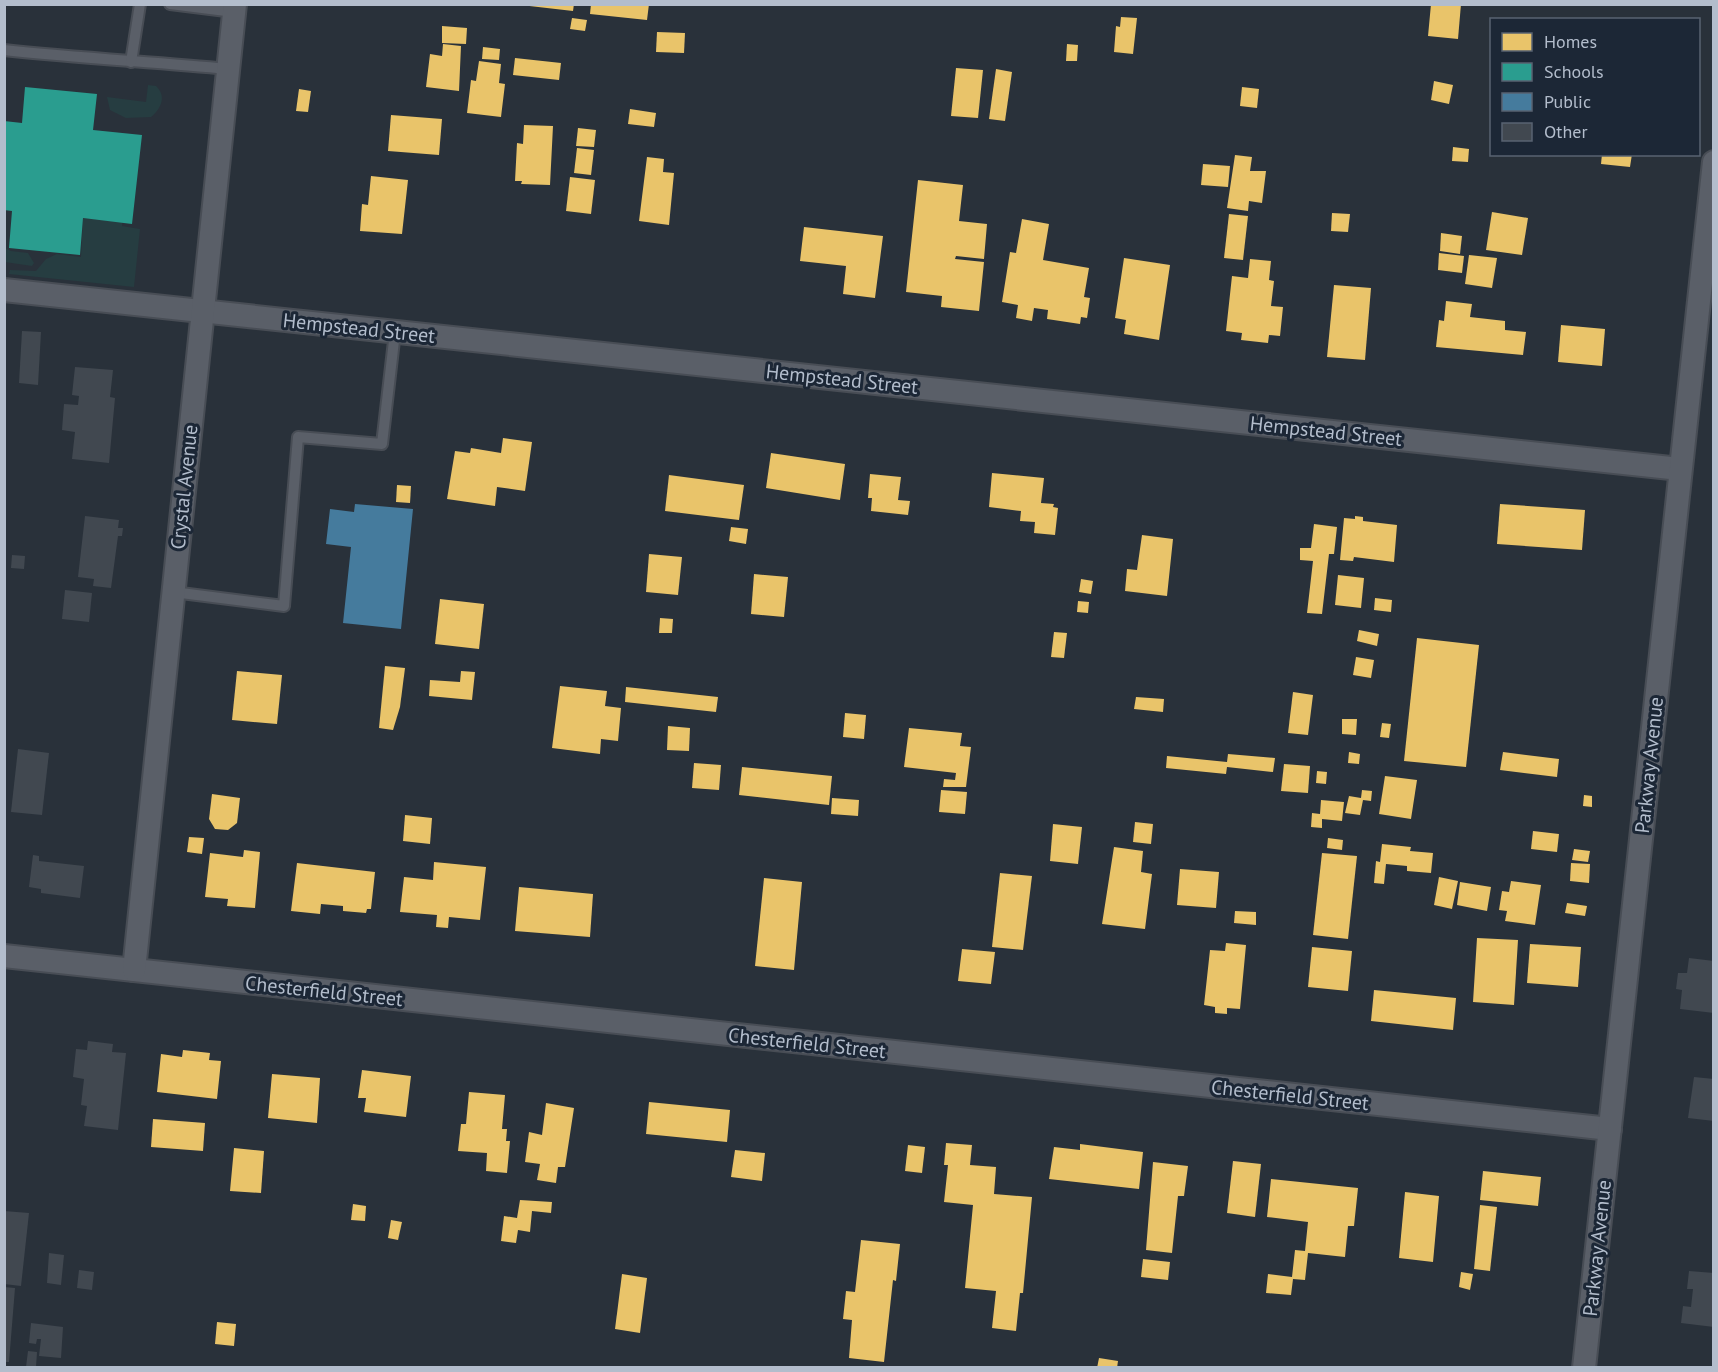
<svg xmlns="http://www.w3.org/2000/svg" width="1718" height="1372" font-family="'PT Sans',sans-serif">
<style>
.green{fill:#263d41}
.homes{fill:#e9c46a}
.schools{fill:#2a9d8f}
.public{fill:#457b9d}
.building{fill:#414850}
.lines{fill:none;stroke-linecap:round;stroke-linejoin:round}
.lane-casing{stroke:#484d55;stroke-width:14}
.street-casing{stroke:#484d55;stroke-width:26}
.lane{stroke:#5a5f68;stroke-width:10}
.street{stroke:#5a5f68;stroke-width:22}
.labels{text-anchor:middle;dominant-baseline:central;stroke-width:6;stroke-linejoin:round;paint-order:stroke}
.street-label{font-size:20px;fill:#b3bdcc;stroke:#1c2736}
</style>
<rect width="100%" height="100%" fill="#29313a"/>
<g class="green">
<path d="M148 85 156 86C167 96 161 109 151 117L126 118 110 110 107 97 146 102Z"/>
<polygon points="83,218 122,222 122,226 140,229 134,287 9,274 10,270 36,271 46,259 57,254 81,257"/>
<polygon points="5,248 11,251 28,253 34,263 32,266 5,262"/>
</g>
<g class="homes">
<polygon points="512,4 574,4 573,11"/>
<polygon points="591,4 649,4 647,20 590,14"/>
<polygon points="1431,4 1461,4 1458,39 1428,36"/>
<polygon points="1121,17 1137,18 1133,54 1114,52 1116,26 1120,27"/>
<polygon points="572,18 587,20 585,31 570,29"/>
<polygon points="442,26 467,28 466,44 442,43"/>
<polygon points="657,32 685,33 684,53 656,52"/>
<polygon points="443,44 461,46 459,91 426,87 430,54 442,56"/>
<polygon points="1067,44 1078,45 1077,61 1066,61"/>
<polygon points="483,47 500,49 499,60 482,59"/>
<polygon points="515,58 561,63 559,80 513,75"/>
<polygon points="479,61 501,64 499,83 505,84 501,117 467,113 471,80 476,81"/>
<polygon points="956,68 983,70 978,118 951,116"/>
<polygon points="996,69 1012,72 1005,121 989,119"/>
<polygon points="1434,81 1453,85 1449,104 1431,100"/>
<polygon points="1242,87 1259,89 1257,108 1240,106"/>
<polygon points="299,89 311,91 308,112 296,111"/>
<polygon points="630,109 656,113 654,127 628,124"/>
<polygon points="391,115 442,119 439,155 388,151"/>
<polygon points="524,125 553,126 550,185 521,184 522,181 515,181 517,143 523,144"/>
<polygon points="578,128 596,130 594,147 576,146"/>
<polygon points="1453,147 1469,149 1468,162 1452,161"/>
<polygon points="577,148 594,150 591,175 574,173"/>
<polygon points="1602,154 1632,154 1630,167 1601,164"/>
<polygon points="1235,155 1252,157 1250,171 1266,171 1262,203 1249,201 1248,211 1227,208"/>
<polygon points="647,157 664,159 663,172 674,173 669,225 639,221"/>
<polygon points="1203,164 1230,166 1228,187 1201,185"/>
<polygon points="371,176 408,180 402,234 360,231 362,204 368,205"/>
<polygon points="570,177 595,180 591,214 566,211"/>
<polygon points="918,180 963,185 959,221 987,224 984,259 956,256 955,259 984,262 979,311 941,307 942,296 906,292"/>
<polygon points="1492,212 1528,218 1522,255 1486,250"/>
<polygon points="1332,213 1350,214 1348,232 1331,231"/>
<polygon points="1229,214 1248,216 1243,260 1224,258"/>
<polygon points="1022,219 1049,224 1043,260 1089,268 1084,297 1090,298 1087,318 1081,317 1080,324 1047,319 1048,310 1034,308 1032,321 1016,318 1018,305 1002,302 1010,252 1016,253"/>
<polygon points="804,227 883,236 875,298 843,294 846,266 800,261"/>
<polygon points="1441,233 1462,236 1460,254 1440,251"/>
<polygon points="1439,253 1464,256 1462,273 1438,270"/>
<polygon points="1469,255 1497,258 1492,288 1465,284"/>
<polygon points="1124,258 1170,265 1159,340 1124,334 1126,320 1115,318"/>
<polygon points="1250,259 1271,261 1269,280 1274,281 1271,306 1283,307 1280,336 1269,335 1268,343 1241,340 1242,333 1226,331 1232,276 1248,278"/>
<polygon points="1334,285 1371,288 1365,360 1327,357"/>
<polygon points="1446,301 1472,304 1470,317 1505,321 1505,330 1526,332 1523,355 1436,347 1439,320 1444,321"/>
<polygon points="1561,325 1605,329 1602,366 1558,362"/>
<polygon points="503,438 532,442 525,491 497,487 495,506 447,499 455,451 470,453 471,448 501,453"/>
<polygon points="771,453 845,464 840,500 766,488"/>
<polygon points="992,473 1044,478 1041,503 1054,504 1053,507 1058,508 1055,535 1034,533 1035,522 1020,521 1021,511 989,507"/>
<polygon points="870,474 901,477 898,500 910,501 908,515 871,511 872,498 868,498"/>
<polygon points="669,475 744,485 739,520 665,511"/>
<polygon points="397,485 411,486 410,503 396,502"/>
<polygon points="1500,504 1585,510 1582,550 1497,544"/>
<polygon points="1355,516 1363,517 1363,521 1397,525 1394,562 1354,557 1353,561 1340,560 1344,518 1355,519"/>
<polygon points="1314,524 1337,527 1334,554 1329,554 1322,614 1307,613 1313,561 1300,560 1300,548 1311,548"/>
<polygon points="731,527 748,529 746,544 729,541"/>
<polygon points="1142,535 1173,539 1167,596 1125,591 1127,569 1137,570"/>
<polygon points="649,554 682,557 678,595 646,592"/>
<polygon points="754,574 788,577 784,617 751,614"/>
<polygon points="1338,575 1364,578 1361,608 1335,605"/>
<polygon points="1081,579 1093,581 1091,594 1079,592"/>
<polygon points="1375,598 1392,600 1391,612 1374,610"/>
<polygon points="440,599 484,604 479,649 435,644"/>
<polygon points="1078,601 1089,602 1088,613 1077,612"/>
<polygon points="660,618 673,619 672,633 659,633"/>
<polygon points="1359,630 1379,634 1377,646 1357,641"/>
<polygon points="1054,632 1067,633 1064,658 1051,657"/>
<polygon points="1417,638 1479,645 1466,767 1404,761"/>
<polygon points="1356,657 1374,660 1371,678 1353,675"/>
<polygon points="385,666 405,668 400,707 393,730 379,728"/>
<polygon points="237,671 282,675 277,724 232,720"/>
<polygon points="461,671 475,672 472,700 429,696 430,680 460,682"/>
<polygon points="560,686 607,691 605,706 621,708 618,741 601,739 600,754 552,748"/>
<polygon points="626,687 718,697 716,712 625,702"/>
<polygon points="1293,692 1313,695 1308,735 1288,733"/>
<polygon points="1136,697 1164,699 1163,712 1134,709"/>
<polygon points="845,713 866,715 864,739 843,737"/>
<polygon points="1342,719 1357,719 1356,735 1342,734"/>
<polygon points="1382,723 1391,724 1389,738 1380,737"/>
<polygon points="668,726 690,728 689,751 667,750"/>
<polygon points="909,728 962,733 960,746 971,747 966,787 943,787 944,779 955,780 956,773 904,767"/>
<polygon points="1349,752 1360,754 1359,764 1348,763"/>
<polygon points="1503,752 1559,759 1557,777 1500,770"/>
<polygon points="1228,754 1275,758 1273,772 1227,767 1226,774 1166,768 1167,756 1227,762"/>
<polygon points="694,763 721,765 719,790 692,788"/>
<polygon points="1284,764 1310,766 1308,793 1281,791"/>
<polygon points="742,767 832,776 829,805 739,795"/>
<polygon points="1317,771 1327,772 1326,784 1316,783"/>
<polygon points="1385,776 1417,780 1411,819 1379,814"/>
<polygon points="941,790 967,792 965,814 939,812"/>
<polygon points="1362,790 1372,791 1371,801 1363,800 1360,815 1345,813 1349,796 1361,798"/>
<polygon points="212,794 240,798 237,823 228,830 215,829 209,819"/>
<polygon points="1584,795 1592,796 1592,807 1583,806"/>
<polygon points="832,798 859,800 858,816 831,814"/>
<polygon points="1321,800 1344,802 1342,821 1322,819 1322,828 1311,827 1312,813 1320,814"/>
<polygon points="405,815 432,818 430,844 403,841"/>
<polygon points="1135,822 1153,824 1151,844 1133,842"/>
<polygon points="1053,824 1082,827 1078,864 1050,861"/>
<polygon points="1533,831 1559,834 1557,852 1531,849"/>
<polygon points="189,837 204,838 202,854 187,852"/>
<polygon points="1328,838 1343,840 1342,850 1327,848"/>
<polygon points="1382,844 1411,847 1410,851 1433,853 1431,873 1407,871 1407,866 1386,864 1384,884 1374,883 1376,861 1380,862"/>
<polygon points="1114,847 1143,851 1141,872 1152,874 1145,929 1102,924"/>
<polygon points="1574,849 1590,851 1588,862 1572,860"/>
<polygon points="244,850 260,852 255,908 227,906 228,899 205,897 210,853 243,857"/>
<polygon points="1322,853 1357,856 1348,939 1313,935"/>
<polygon points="434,862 486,867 480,920 449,917 448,928 436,927 437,915 400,912 404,877 433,880"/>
<polygon points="297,863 375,872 371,909 367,909 366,913 343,911 343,906 321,904 320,914 291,911"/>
<polygon points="1571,863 1590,864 1589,883 1570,881"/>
<polygon points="1180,869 1219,872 1216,908 1177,905"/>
<polygon points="1000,873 1032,876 1023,950 992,947"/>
<polygon points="1439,877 1458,881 1452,909 1434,905"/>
<polygon points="764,878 802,882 794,970 755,966"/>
<polygon points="1511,881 1541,885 1535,925 1505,921 1507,911 1499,910 1502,891 1509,892"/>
<polygon points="1460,882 1491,887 1487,911 1457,905"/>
<polygon points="519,887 593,894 590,937 515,931"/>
<polygon points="1567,903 1587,906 1585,916 1565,913"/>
<polygon points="1235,911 1256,912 1256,925 1234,923"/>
<polygon points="1477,938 1518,940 1514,1005 1473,1002"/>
<polygon points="1226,943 1246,945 1240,1009 1227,1008 1227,1014 1215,1013 1215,1007 1204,1005 1210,950 1225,951"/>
<polygon points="1530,944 1581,947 1578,987 1527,983"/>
<polygon points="1312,947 1352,951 1348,991 1308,987"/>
<polygon points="962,949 995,952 991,984 958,981"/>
<polygon points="1374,990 1456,998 1453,1030 1371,1021"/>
<polygon points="183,1050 210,1053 209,1060 221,1061 217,1099 157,1092 161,1054 182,1057"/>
<polygon points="362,1070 411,1076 406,1117 364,1112 366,1098 358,1098"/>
<polygon points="272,1074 320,1078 317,1123 268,1118"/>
<polygon points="469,1092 505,1095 502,1129 507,1129 506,1141 510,1141 507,1173 486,1171 487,1153 458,1151 461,1124 466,1124"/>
<polygon points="649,1102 730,1110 727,1142 646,1134"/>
<polygon points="546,1103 574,1108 565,1167 558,1167 556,1183 537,1180 540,1164 525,1162 529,1132 542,1135"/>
<polygon points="153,1119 205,1123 203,1151 151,1147"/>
<polygon points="946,1143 972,1145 970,1165 996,1167 994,1194 1032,1197 1023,1293 1020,1293 1016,1331 992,1328 996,1291 965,1288 973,1205 944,1202 948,1165 944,1165"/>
<polygon points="1080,1144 1143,1152 1139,1189 1049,1179 1054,1147 1080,1150"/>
<polygon points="908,1145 925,1147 922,1173 905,1171"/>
<polygon points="234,1148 264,1151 261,1193 230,1191"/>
<polygon points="735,1150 765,1153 762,1181 731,1177"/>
<polygon points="1233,1161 1261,1164 1255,1217 1227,1213"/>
<polygon points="1153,1162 1188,1166 1184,1196 1178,1196 1172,1253 1146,1250"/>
<polygon points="1483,1171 1541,1177 1538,1206 1480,1200"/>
<polygon points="1271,1179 1358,1188 1354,1226 1348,1226 1345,1257 1308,1253 1305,1280 1293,1279 1291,1295 1266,1293 1268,1274 1292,1277 1295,1250 1305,1251 1308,1222 1267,1217"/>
<polygon points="1405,1192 1439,1196 1433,1262 1399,1258"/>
<polygon points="520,1200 552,1202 551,1213 532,1211 530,1232 518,1230 516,1243 501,1241 504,1216 517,1218"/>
<polygon points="353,1204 366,1206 365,1221 351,1220"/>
<polygon points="1480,1205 1497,1207 1490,1271 1474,1269"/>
<polygon points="391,1220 402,1222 398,1240 388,1238"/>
<polygon points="861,1240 900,1244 896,1281 893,1280 884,1362 849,1358 852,1320 843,1319 846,1291 855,1292"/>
<polygon points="1143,1259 1170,1262 1168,1280 1141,1277"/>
<polygon points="1461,1272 1473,1274 1470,1290 1459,1287"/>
<polygon points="622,1274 647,1278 640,1333 615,1329"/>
<polygon points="217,1322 236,1324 234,1346 215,1344"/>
<polygon points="1099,1358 1118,1361 1117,1368 1097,1368"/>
</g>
<polygon class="schools" points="25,87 97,94 93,130 142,135 132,224 83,218 80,255 9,248 12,211 4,210 4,121 22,123"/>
<polygon class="public" points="355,504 413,509 401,629 343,623 351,547 326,544 330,509 354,512"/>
<g class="building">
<polygon points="22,331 41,332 38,385 19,383"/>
<polygon points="75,367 113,370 110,397 115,398 109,463 72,459 75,432 62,430 64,404 78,405 79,396 72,395"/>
<polygon points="85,516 119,520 118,528 123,528 122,536 118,536 111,588 93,586 94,579 78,577"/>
<polygon points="12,555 25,556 24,569 11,568"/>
<polygon points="65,590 92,593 89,622 62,619"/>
<polygon points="18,749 49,753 42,815 11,812"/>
<polygon points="33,855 39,856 39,861 84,866 80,898 41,893 41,889 29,887"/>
<polygon points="1689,958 1714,961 1714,1013 1680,1009 1682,990 1676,989 1678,973 1687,973"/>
<polygon points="88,1041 113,1044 112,1052 126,1053 118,1130 84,1126 87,1106 81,1105 84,1079 73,1077 76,1049 87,1050"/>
<polygon points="1694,1077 1714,1079 1714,1121 1688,1118"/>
<polygon points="4,1211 29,1213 21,1286 4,1284"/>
<polygon points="49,1253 64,1255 61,1285 47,1283"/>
<polygon points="79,1270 94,1272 92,1290 77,1288"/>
<polygon points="1689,1271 1714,1273 1714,1327 1681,1323 1683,1306 1691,1307 1693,1289 1687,1289"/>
<polygon points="4,1287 15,1288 9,1362 4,1362"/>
<polygon points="31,1323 63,1327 61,1358 39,1356 41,1339 37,1339 36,1344 29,1343"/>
<polygon points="28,1351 37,1352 36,1367 26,1367"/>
</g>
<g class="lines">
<g class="lane-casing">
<g id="lane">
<polyline points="170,4 234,12"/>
<path d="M4 50C79 58 154 62 228 69"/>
<polyline points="131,62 140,4"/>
<polyline points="173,592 284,606 298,437 382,444 395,332"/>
</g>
</g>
<g class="street-casing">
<g id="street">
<polyline points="4,290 1680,469"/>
<polyline points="4,956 1610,1129"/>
<polyline points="134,970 235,4"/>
<polyline points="1584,1368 1714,162"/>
</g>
</g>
<use href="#lane" class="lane"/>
<use href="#street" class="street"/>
</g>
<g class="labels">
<g class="street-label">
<text transform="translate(359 328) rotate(6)">Hempstead Street</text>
<text transform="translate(842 379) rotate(6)">Hempstead Street</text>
<text transform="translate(1326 431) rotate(6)">Hempstead Street</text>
<text transform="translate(184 487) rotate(-84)">Crystal Avenue</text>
<text transform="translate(1649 765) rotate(-84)">Parkway Avenue</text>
<text transform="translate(324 991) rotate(6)">Chesterfield Street</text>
<text transform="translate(807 1043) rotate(6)">Chesterfield Street</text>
<text transform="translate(1290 1095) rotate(6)">Chesterfield Street</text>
<text transform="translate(1597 1248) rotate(-84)">Parkway Avenue</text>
</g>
</g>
<rect width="1718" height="1372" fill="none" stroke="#b3bdcc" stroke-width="12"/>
<rect x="1490" y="18" width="210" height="138" fill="#1c2736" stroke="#586372" stroke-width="1.5"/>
<rect x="1502" y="33" width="30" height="18" fill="#e9c46a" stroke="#586372" stroke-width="1.5"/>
<text x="1544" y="48" font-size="18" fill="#b3bdcc">Homes</text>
<rect x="1502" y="63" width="30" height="18" fill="#2a9d8f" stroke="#586372" stroke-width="1.5"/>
<text x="1544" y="78" font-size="18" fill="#b3bdcc">Schools</text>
<rect x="1502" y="93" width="30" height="18" fill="#457b9d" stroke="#586372" stroke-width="1.5"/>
<text x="1544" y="108" font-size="18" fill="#b3bdcc">Public</text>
<rect x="1502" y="123" width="30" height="18" fill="#414850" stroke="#586372" stroke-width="1.5"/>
<text x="1544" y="138" font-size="18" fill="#b3bdcc">Other</text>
</svg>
